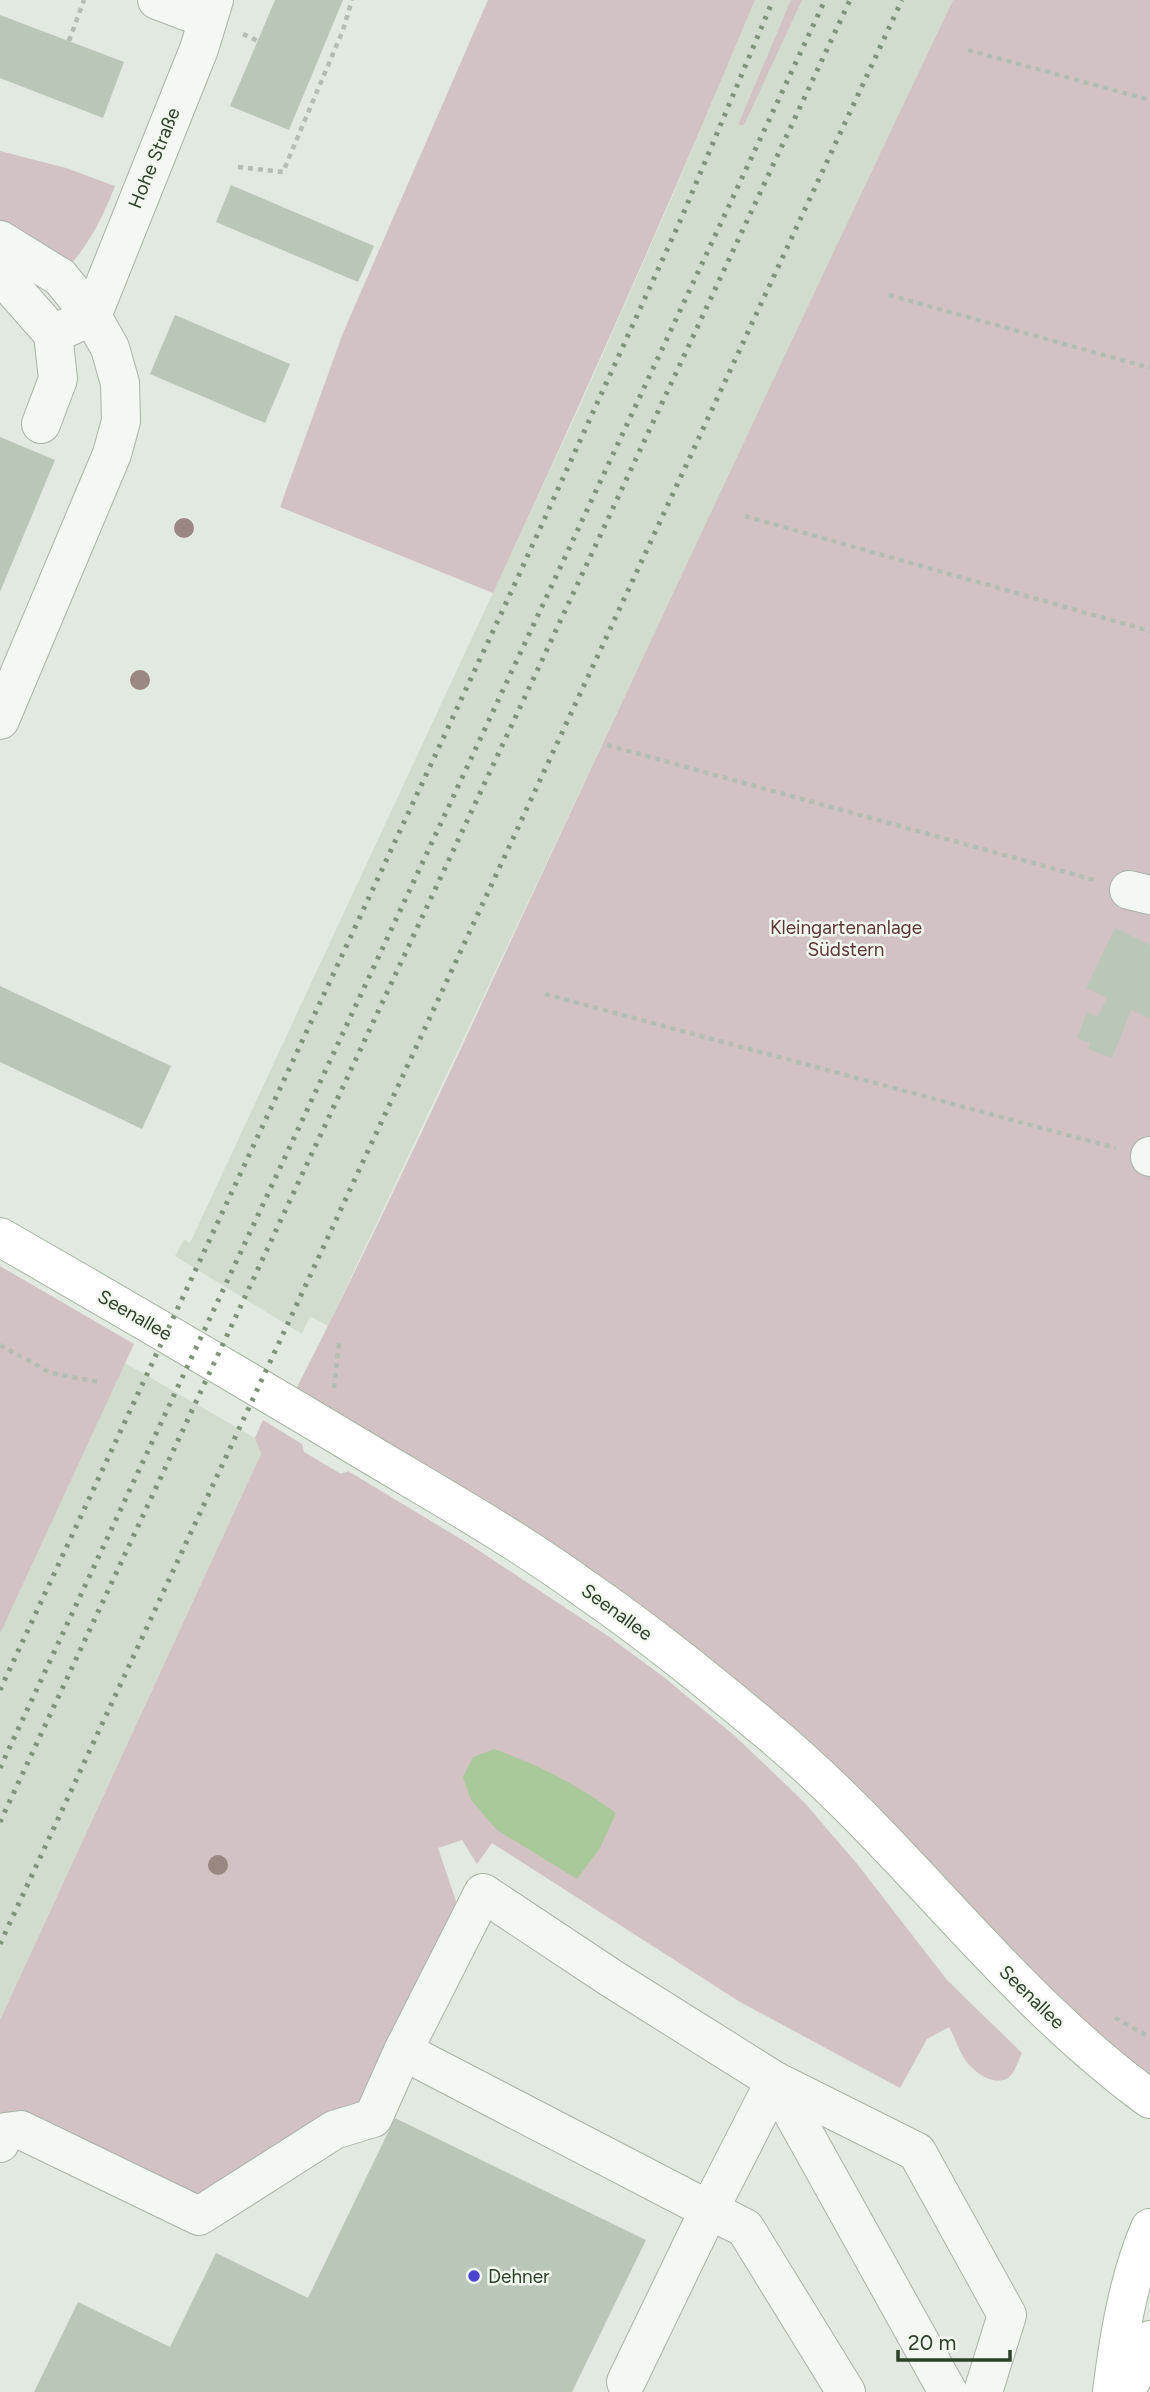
<svg xmlns="http://www.w3.org/2000/svg" width="1150" height="2392" font-family="Figtree,sans-serif">
<style>
.built{fill:#d1dbce}
.green{fill:#d3c2c3}
.water{fill:#a9c99b}
.building{fill:#bac6b8}
.lines{fill:none;stroke-linecap:round;stroke-linejoin:round}
.minor-casing{stroke:#a8b3a5;stroke-width:40}
.major-casing{stroke:#a4b5a0;stroke-width:40}
.path{stroke:#b4bdb2;stroke-width:4.5;stroke-dasharray:5 5;stroke-linecap:butt}
.minor{stroke:#f4f8f3;stroke-width:38}
.major{stroke:#fff;stroke-width:38}
.rail{stroke:#7e937a;stroke-width:5;stroke-dasharray:3.5 7;stroke-linecap:butt}
.tree{fill:#998782}
.poi-dot{fill:#4b45cf;stroke:#f2f7f0;stroke-width:2.5}
.labels{text-anchor:middle;dominant-baseline:central;stroke-width:5;stroke-linejoin:round;paint-order:stroke}
.street-label{font-size:19px;fill:#2d4129;stroke:#f2f7f0}
.park-label{font-size:19px;fill:#5d3636;stroke:#f2f7f0}
.poi-label{font-size:19px;fill:#2d4129;stroke:#f2f7f0;text-anchor:start}
</style>
<rect width="100%" height="100%" fill="#e2e9e0"/>
<g class="built">
<polygon points="755,0 953,0 328,1326 310,1316 302,1334 175,1256 184,1240 190,1243 581,404 673,195"/>
<polygon points="125,1363 255,1438 261,1454 0,2020 0,1634"/>
</g>
<g class="green">
<path d="M488 0H755C672 199 584 397 493 593L280 507 343 333Z"/>
<polygon points="791,0 802,0 744,125 738,125"/>
<path d="M953 0H1150V2099L773 1736 288 1405C382 1222 467 1035 554 848 686 565 819 282 953 0Z"/>
<path d="M0 151 66 168 115 186C100 224 88 246 60 277L0 240Z"/>
<polygon points="0,1266 134,1344 0,1634"/>
<path d="M263 1420 302 1444 304 1452 341 1474 348 1471 469 1544 608 1636 665 1678 736 1737 804 1802 858 1865 947 1980 1022 2053C1018 2061 1015 2073 1008 2078 993 2087 972 2071 964 2058 958 2049 955 2037 949 2027L927 2039 900 2088 740 2002 492 1843 477 1864 462 1840 438 1848 465 1928 373 2118 199 2216 0 2143V2020L261 1454 255 1438Z"/>
</g>
<path class="water" d="M494 1749C539 1765 578 1785 616 1813L600 1848 577 1879 497 1830 471 1800 463 1777 473 1757Z"/>
<g class="building">
<polygon points="275,0 343,0 289,130 230,106"/>
<polygon points="0,15 124,62 103,118 0,78"/>
<polygon points="231,185 374,246 358,282 216,222"/>
<polygon points="175,315 290,364 265,423 150,374"/>
<polygon points="0,437 55,460 0,592"/>
<polygon points="1115,928 1150,945 1150,1019 1131,1010 1112,1058 1088,1049 1090,1043 1077,1038 1087,1012 1098,1017 1107,998 1086,988"/>
<polygon points="0,986 171,1066 142,1129 0,1062"/>
<polygon points="395,2118 646,2240 572,2392 34,2392 78,2302 170,2347 216,2253 308,2298"/>
</g>
<g class="lines">
<g class="minor-casing">
<g id="minor">
<polyline points="157,0 207,19"/>
<polyline points="0,240 60,277 92,316 110,348 120,383 121,421 112,454 0,720"/>
<polyline points="0,281 9,284 53,334 92,316 199,49 214,0"/>
<polyline points="41,424 58,379 53,334"/>
<polyline points="1129,890 1150,895"/>
<polyline points="1150,1157 1150,1156"/>
<polyline points="403,2051 709,2210 626,2382"/>
<polyline points="0,2143 5,2132 21,2130 199,2216 334,2130 373,2118 403,2051 483,1893 611,1978 775,2081 917,2152 1007,2315 983,2392"/>
<polyline points="846,2392 745,2228 709,2210 775,2081 948,2392"/>
</g>
</g>
<g class="major-casing">
<g id="major">
<path d="M0 1237C122 1307 243 1378 363 1450 438 1495 515 1538 585 1589 649 1633 709 1682 769 1732 905 1845 1006 1994 1150 2099"/>
<path d="M1112 2392C1119 2337 1128 2279 1150 2228"/>
<polyline points="1126,2392 1150,2340"/>
</g>
</g>
<g class="path">
<polyline points="243,34 258,41"/>
<polyline points="69,41 84,0"/>
<polyline points="968,50 1150,100"/>
<polyline points="238,167 283,172 343,30 352,0"/>
<polyline points="889,295 1150,368"/>
<polyline points="745,516 1150,631"/>
<polyline points="607,745 1095,880"/>
<polyline points="545,994 1116,1148"/>
<polyline points="0,1345 51,1373 98,1382"/>
<polyline points="334,1388 339,1343"/>
<polyline points="1115,2018 1150,2037"/>
</g>
<use href="#minor" class="minor"/>
<use href="#major" class="major"/>
<g class="rail">
<polyline points="0,1690 507,601 681,219 773,0"/>
<polyline points="0,1768 825,0"/>
<polyline points="0,1822 850,0"/>
<polyline points="0,1944 902,0"/>
</g>
</g>
<g class="tree">
<circle cx="184" cy="528" r="10"/>
<circle cx="140" cy="680" r="10"/>
<circle cx="218" cy="1865" r="10"/>
</g>
<circle class="poi-dot" cx="474" cy="2276" r="7"/>
<g class="labels">
<g class="street-label">
<text transform="translate(154 158) rotate(-68)">Hohe Straße</text>
<text transform="translate(135 1315) rotate(30)">Seenallee</text>
<text transform="translate(617 1612) rotate(36)">Seenallee</text>
<text transform="translate(1032 1997) rotate(44)">Seenallee</text>
</g>
<g class="park-label">
<text x="846" y="927">Kleingartenanlage<tspan x="846" dy="22">Südstern</tspan></text>
</g>
<g class="poi-label">
<text x="488" y="2276">Dehner</text>
</g>
</g>
<path d="M898 2350v10h112v-10" fill="none" stroke="#2d4129" stroke-width="3.5"/>
<text x="908" y="2350" font-size="21" fill="#2d4129" stroke="#f2f7f0" stroke-width="5" paint-order="stroke">20 m</text>
</svg>
